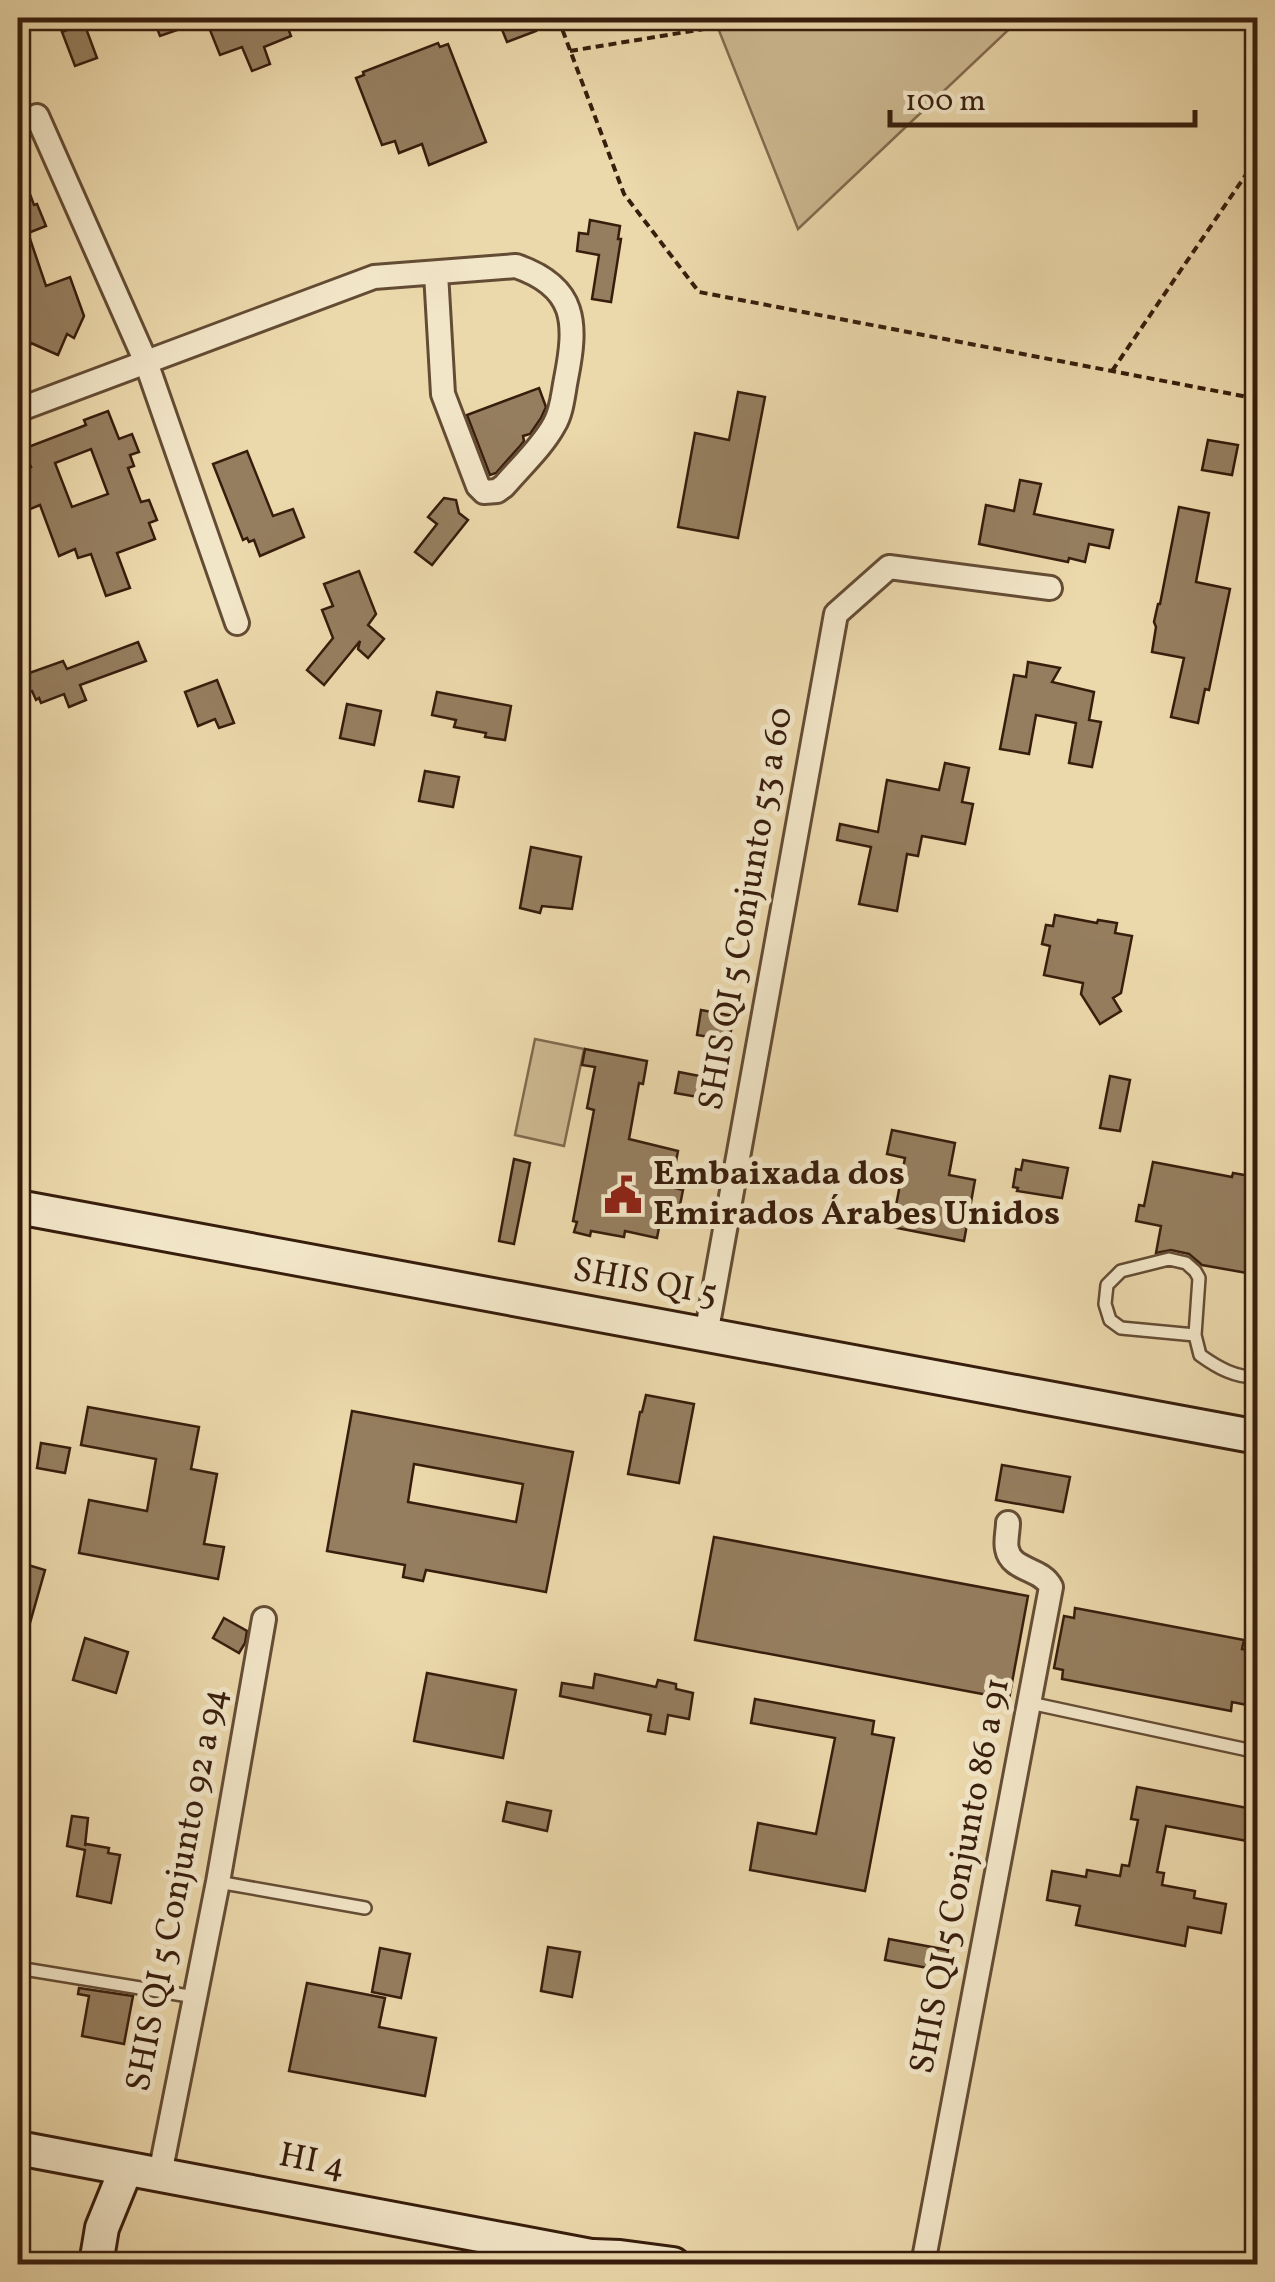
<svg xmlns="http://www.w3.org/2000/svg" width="1275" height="2282" font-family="Vollkorn,serif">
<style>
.green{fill:#ccb890;stroke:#826a4e;stroke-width:2.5}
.building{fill:#957e5f;stroke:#371d0c;stroke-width:2.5;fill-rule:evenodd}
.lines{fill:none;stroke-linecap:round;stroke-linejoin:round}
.lane-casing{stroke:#644c34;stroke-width:16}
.street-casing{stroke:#644c34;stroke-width:28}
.secondary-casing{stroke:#371d0c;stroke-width:38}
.path{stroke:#371d0c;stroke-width:4;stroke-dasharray:8 5;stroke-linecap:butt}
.lane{stroke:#f2e6c8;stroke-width:11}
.street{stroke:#f2e6c8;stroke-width:22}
.secondary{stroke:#f2e6c8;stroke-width:32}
.labels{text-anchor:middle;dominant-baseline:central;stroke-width:10;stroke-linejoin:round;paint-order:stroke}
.street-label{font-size:35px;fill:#371d0c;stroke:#f2e6c8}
.poi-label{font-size:35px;font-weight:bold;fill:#371d0c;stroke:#f2e6c8;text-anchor:start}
</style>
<rect width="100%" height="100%" fill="#ebd8ab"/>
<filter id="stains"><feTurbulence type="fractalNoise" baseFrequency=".002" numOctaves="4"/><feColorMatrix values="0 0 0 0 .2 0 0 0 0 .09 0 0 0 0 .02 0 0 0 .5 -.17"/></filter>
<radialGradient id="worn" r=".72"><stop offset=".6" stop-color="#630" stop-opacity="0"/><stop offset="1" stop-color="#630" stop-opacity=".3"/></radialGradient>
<g class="green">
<polygon points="714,18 1021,18 798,229"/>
<polygon points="535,1039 584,1049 564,1146 515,1135"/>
</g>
<g class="building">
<polygon points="153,18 284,18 291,36 264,47 270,64 252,71 242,47 220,55 206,20 160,36"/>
<polygon points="509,18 532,18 536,31 507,42 499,22"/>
<polygon points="84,23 97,58 75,66 62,32"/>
<polygon points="438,43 440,47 448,44 486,142 429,165 422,144 399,153 395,141 382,145 356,78 364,75 363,72"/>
<polygon points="18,165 19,165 34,205 37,204 46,226 28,233 46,286 70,277 84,316 74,338 67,334 58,355 31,343 18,373"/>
<polygon points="590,220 620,226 618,239 621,239 611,302 592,299 599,255 577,251 579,233 588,234"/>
<polygon points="539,388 546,407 541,418 530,434 523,436 524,441 520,446 496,473 490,475 467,415"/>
<polygon points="738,392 765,397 738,538 678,527 695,433 729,440"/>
<path d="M108 411 119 439 132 434 139 452 130 455 134 466 128 468 141 502 149 500 157 520 149 523 155 539 117 553 130 588 106 596 91 554 78 558 75 549 59 556 40 505 18 514V472L31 467 23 449 86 425 84 420ZM91 449 108 494 72 507 55 463Z"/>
<polygon points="1208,440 1238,445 1232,475 1202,470"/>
<polygon points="247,451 273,516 293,509 304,537 260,556 254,540 249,542 247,538 243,540 213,464"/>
<polygon points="1020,480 1041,484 1034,514 1113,530 1109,548 1089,544 1085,562 1069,558 1068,562 979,544 986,505 1014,511"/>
<polygon points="444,498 456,500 459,513 468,520 432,565 415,552 437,524 428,517"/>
<polygon points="1179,507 1209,513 1196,582 1230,589 1209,690 1205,689 1198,723 1171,717 1184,658 1152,652 1156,627 1154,622 1158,604 1160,604"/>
<polygon points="359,571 376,614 368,625 384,639 368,658 358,649 360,641 324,685 307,670 333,638 322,610 333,606 324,584"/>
<polygon points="138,642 146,661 80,685 86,700 69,707 64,694 41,703 39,698 36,700 32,691 24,694 18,677 63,661 67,669"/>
<polygon points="1028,662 1060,668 1052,682 1094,692 1089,720 1101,722 1092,767 1069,763 1076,723 1036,715 1029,754 1000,749 1014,675 1026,677"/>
<polygon points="217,680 234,723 219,728 215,719 198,726 185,692"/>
<polygon points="437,692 511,706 505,740 485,737 486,733 454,727 456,720 432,715"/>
<polygon points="347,704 381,711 374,745 340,738"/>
<polygon points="945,763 969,768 962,802 973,804 965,844 922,836 918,856 907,854 897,911 859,904 871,847 837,840 840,824 878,832 887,780 939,790"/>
<polygon points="425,771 459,777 453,807 419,801"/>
<polygon points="531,847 581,857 572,909 542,906 540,913 520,908"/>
<polygon points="1055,915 1097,923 1098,920 1117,923 1115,933 1132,936 1121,993 1113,998 1121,1011 1100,1024 1081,994 1083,983 1044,975 1050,946 1042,944 1046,925 1053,926"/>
<polygon points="701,1010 734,1016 729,1040 697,1035"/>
<polygon points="585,1049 647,1061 643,1084 639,1083 629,1139 678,1151 671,1187 683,1190 677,1220 661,1217 657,1238 625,1231 624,1237 591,1231 590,1236 574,1232 577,1222 573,1221 594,1110 587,1108 595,1067 582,1065"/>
<polygon points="679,1072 725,1081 721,1101 675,1093"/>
<polygon points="1110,1076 1130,1080 1120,1131 1100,1128"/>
<polygon points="892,1130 955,1143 949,1175 975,1180 964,1241 892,1227 905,1158 887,1154"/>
<polygon points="514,1159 530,1163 514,1244 499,1241"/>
<polygon points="1023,1160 1068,1168 1062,1198 1017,1191 1018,1188 1013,1187 1016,1169 1021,1170"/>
<polygon points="1153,1162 1232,1177 1233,1173 1250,1176 1248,1189 1258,1191 1258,1275 1202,1265 1189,1254 1171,1250 1156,1253 1161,1226 1136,1221 1139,1205 1144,1206"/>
<polygon points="646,1395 694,1404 679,1483 628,1474 640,1412 642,1412"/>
<polygon points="88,1407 199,1427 191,1469 217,1474 204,1544 224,1547 218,1579 79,1553 89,1500 147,1511 156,1459 81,1445"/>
<path d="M352 1411 573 1452 546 1592 426 1570 423 1581 403 1577 405 1565 327 1551ZM414 1464 523 1484 516 1522 408 1502Z"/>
<polygon points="41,1443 70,1448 65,1473 37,1468"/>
<polygon points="1002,1465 1070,1477 1063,1512 996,1500"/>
<polygon points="714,1537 1028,1596 1009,1699 695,1640"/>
<polygon points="18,1562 45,1570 22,1651 18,1650"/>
<polygon points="1075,1608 1244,1640 1242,1649 1257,1652 1247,1705 1232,1702 1231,1711 1062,1679 1063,1670 1054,1668 1064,1616 1074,1618"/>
<polygon points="224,1618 247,1631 245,1643 239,1653 213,1638"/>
<polygon points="85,1638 128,1652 116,1693 73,1680"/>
<polygon points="427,1673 516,1690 503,1758 414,1741"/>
<polygon points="595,1674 656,1687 658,1680 676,1684 676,1689 693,1693 689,1719 668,1715 665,1734 648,1731 651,1715 560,1696 562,1683 593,1688"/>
<polygon points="755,1699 874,1721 872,1734 894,1738 865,1891 750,1870 758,1823 816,1834 835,1738 751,1723"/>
<polygon points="1137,1787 1258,1810 1258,1843 1166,1826 1157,1872 1164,1873 1162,1885 1195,1891 1194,1898 1226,1904 1221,1933 1188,1927 1185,1946 1076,1925 1080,1906 1047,1900 1052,1871 1086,1877 1087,1870 1120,1876 1122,1865 1129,1866 1138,1820 1131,1819"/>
<polygon points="507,1802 551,1811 547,1831 503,1821"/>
<polygon points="72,1816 88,1818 85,1846 86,1844 109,1848 108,1853 120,1855 111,1903 77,1896 85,1850 67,1846"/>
<polygon points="889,1939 948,1950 944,1971 885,1960"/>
<polygon points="548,1947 580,1952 572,1997 541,1991"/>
<polygon points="380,1948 410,1954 401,1998 372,1992"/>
<polygon points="307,1983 385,1998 379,2027 436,2038 425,2096 289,2071"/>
<polygon points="79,1988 133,1996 124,2044 82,2036 89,1996 78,1994"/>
</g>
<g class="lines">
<g class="lane-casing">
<g id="lane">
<path d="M1195 1335 1121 1328 1110 1320 1105 1304 1107 1285 1121 1271 1169 1259 1186 1263 1195 1271 1199 1278 1195 1335 1200 1355C1218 1368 1236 1378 1258 1377"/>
<polyline points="1030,1703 1248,1750"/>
<polyline points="218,1882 365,1908"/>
<polyline points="18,1968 195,1997"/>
</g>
</g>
<g class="street-casing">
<g id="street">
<polyline points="37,116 146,362 237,623"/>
<path d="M18 410 374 277 516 266C577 287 577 323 566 379 563 394 562 412 554 425 542 447 521 466 504 486L497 491 484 492 478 486 443 394 436 273"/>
<polyline points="706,1335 836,614 889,567 1050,588"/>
<polyline points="160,2174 218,1882 264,1619"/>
<path d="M923 2264 1051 1587C1042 1568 1011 1571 1007 1549 1005 1542 1008 1531 1008 1523"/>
</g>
</g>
<g class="secondary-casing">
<g id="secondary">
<polyline points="18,1207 1258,1437"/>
<polyline points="18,2148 591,2256 616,2264"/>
<polyline points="593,2256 620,2257 673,2264"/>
<polyline points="96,2264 102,2228 126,2169"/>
</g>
</g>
<g class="path">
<polyline points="558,18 624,194 699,292 1258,399"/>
<polyline points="570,51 771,18"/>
<polyline points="1112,371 1258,157"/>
</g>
<use href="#lane" class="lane"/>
<use href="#street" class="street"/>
<use href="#secondary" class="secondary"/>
</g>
<defs>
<g id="civic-bare" transform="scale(3)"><path d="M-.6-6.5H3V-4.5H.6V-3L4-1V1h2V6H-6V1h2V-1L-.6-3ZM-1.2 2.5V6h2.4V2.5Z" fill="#8f2418" stroke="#f2e6c8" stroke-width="2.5" paint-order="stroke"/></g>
</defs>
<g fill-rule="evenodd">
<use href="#civic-bare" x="623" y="1195"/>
</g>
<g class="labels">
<g class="street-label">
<text transform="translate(747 909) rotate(-80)">SHIS QI 5 Conjunto 53 a 60</text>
<text transform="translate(645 1283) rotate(10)">SHIS QI 5</text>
<text transform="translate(961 1876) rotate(-79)">SHIS QI 5 Conjunto 86 a 91</text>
<text transform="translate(178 1890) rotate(-79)">SHIS QI 5 Conjunto 92 a 94</text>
<text transform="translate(312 2162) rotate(11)">HI 4</text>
</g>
<g class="poi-label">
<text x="653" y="1175">Embaixada dos<tspan x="653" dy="40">Emirados Árabes Unidos</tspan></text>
</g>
</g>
<rect width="1275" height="2282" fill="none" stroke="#ebd8ab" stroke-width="60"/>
<rect x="20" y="20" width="1235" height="2242" fill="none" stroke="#371d0c" stroke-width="5"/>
<rect x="30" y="30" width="1215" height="2222" fill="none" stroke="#371d0c" stroke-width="2.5"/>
<path d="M890 110v15h305v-15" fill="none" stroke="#371d0c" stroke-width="5"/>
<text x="905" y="110" font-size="30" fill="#371d0c" stroke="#f2e6c8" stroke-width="8" paint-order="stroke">100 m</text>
<rect width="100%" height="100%" filter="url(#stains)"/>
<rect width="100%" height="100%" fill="url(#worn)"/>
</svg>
